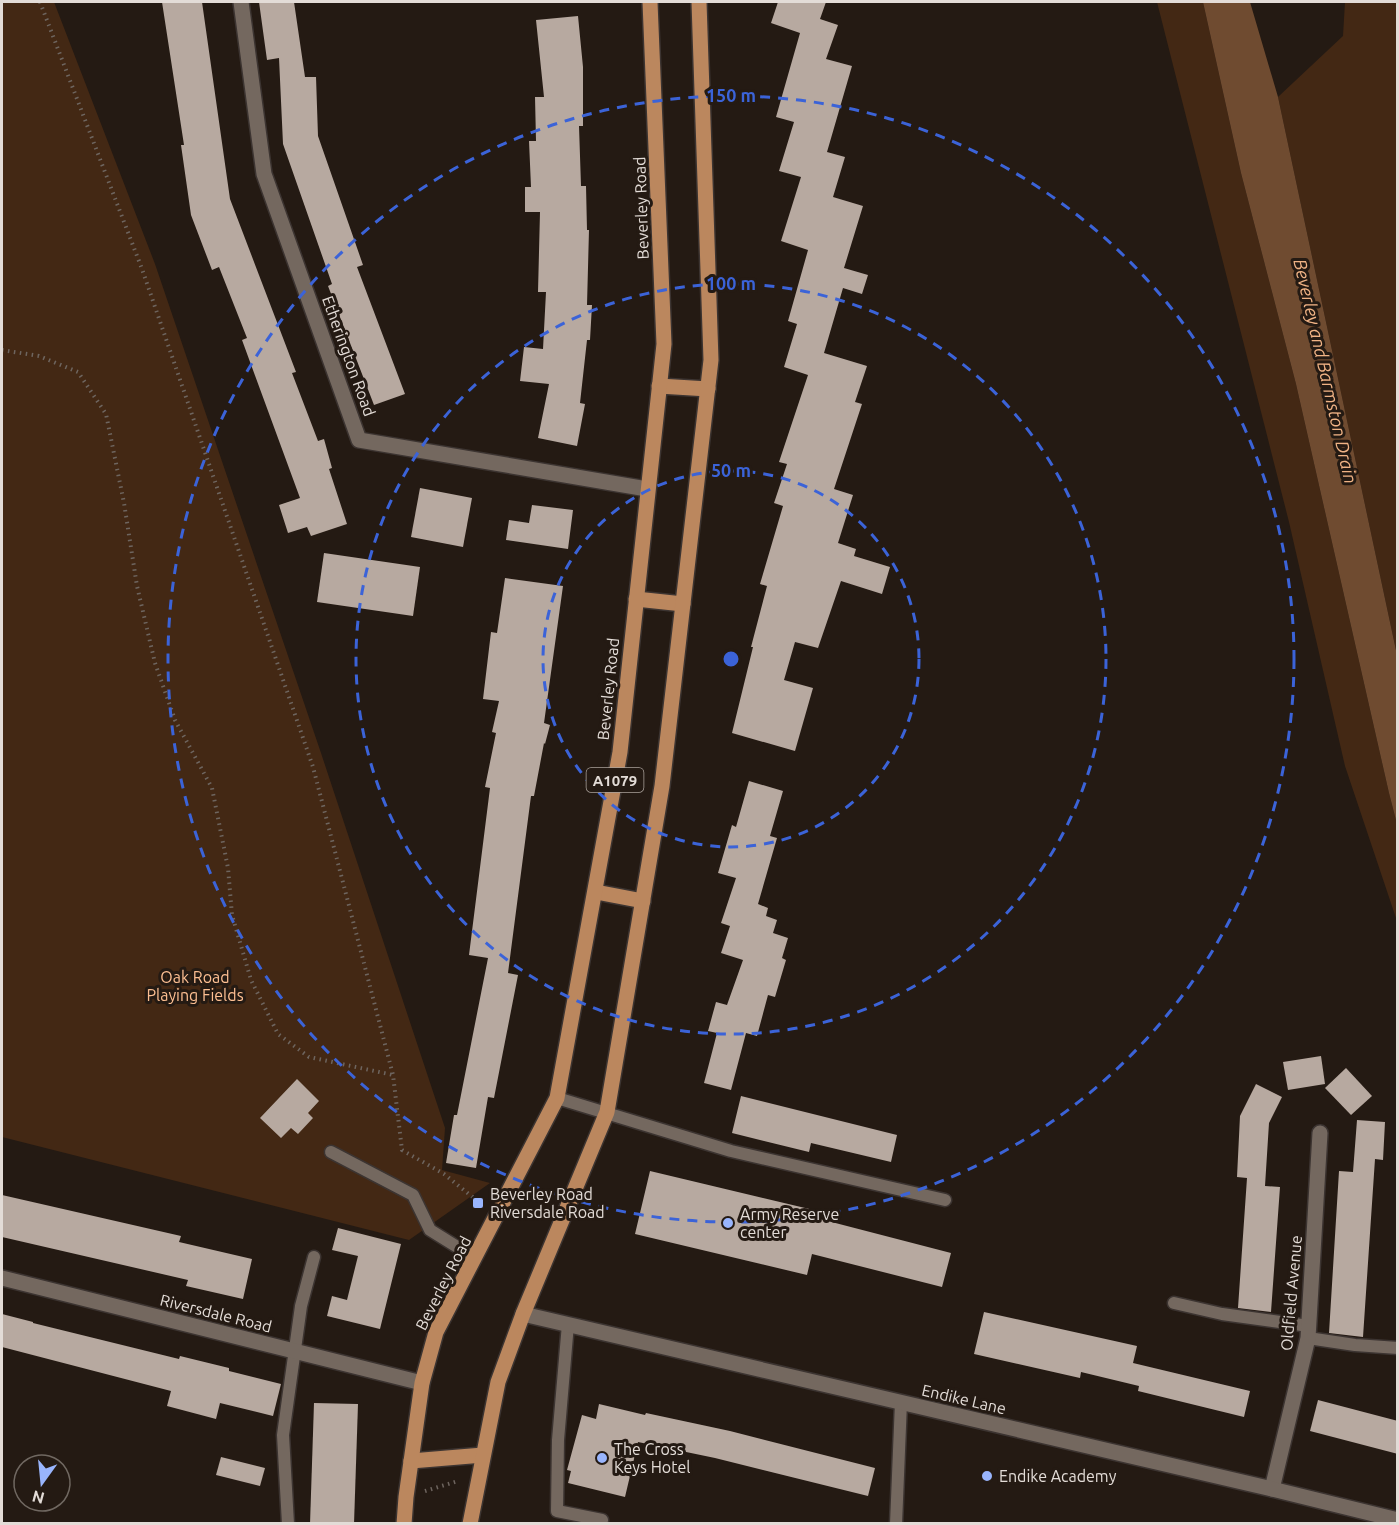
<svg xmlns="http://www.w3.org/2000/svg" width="1399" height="1525" font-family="Ubuntu,sans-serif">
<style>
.green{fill:#432814}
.water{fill:#6f4b30}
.building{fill:#b7a9a0}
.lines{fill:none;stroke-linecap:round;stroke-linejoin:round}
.lane-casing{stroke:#3c3431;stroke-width:15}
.street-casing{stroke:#3c3431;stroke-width:18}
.secondary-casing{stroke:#3c3431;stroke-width:18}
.primary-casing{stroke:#3c3431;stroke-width:18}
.path{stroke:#6e655f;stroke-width:4;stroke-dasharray:1.5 4.5;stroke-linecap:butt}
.lane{stroke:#74685f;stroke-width:12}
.street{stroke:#74685f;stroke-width:15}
.secondary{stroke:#74685f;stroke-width:15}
.primary{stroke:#bb875e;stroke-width:15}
.ring{fill:none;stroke:#3b63d8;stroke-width:3;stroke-dasharray:10 8}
.poi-dot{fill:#99b5fd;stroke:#241a13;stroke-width:2}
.labels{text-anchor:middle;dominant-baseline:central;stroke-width:6;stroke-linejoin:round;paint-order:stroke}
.shield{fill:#241a13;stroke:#aaa29c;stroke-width:1.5}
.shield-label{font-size:15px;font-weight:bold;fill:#e3dcd7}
.street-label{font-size:16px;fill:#e3dcd7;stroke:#241a13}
.park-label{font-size:16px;fill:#fdbf92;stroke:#241a13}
.poi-label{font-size:16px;fill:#e3dcd7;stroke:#241a13;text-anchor:start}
.water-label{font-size:18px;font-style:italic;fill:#f0b385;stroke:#241a13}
.centre{fill:#3b63d8;stroke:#241a13;stroke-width:3}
.ring-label{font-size:18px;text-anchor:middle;font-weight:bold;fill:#3b63d8;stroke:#241a13;stroke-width:6;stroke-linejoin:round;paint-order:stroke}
</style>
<rect width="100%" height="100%" fill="#241a13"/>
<g class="green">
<polygon points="2,2 54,2 155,264 321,753 445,1128 442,1170 490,1183 409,1240 2,1137"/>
<polygon points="1157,2 1203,2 1241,173 1296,384 1389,793 1397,824 1397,921 1345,766 1289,522"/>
<polygon points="1345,2 1397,2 1397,655 1278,97 1343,36"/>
</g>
<polygon class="water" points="1203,2 1250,2 1278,97 1397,655 1397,824 1389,793 1296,384 1241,173"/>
<g class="building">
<polygon points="162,2 202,2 230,199 296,372 292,373 318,441 324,439 332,468 329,469 347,524 311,536 307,527 288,533 279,505 300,498 242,340 247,338 219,267 212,270 191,215 181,145 184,145"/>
<polygon points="259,2 294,2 305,77 316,77 318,136 363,265 357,267 405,394 374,405 328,286 332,284 283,144 279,58 267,60"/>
<polygon points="778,2 826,2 820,19 838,25 826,59 852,66 827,152 845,157 833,197 863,206 844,268 868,275 862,294 843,288 824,353 867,366 855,402 862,404 834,489 853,495 838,543 856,549 854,556 890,567 882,594 841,581 818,648 795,642 784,680 813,688 795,751 732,733 753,647 751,647 767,586 760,584 783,506 774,503 787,464 779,462 808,375 784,367 797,324 788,321 808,250 781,241 801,177 779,171 794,122 776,117 800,33 771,23"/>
<polygon points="578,16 583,67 583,126 579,126 581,186 586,186 587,230 589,230 587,305 592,305 590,340 587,340 580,403 585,404 577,446 538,438 549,384 520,381 524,347 543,349 546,292 538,292 540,212 525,212 525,187 531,187 529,141 536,141 535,97 544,97 536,20"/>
<polygon points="420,488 472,498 463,547 411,537"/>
<polygon points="532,505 573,510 568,549 506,540 509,520 529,523"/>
<polygon points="324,553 420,567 413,616 317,602"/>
<polygon points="505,578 563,586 544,723 550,725 545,744 544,743 534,796 531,796 508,973 518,975 494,1098 488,1097 476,1168 446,1163 454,1115 457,1115 488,958 469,955 490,788 485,787 496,733 492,732 499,701 483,699 491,632 497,633"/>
<polygon points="749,781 783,791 770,836 777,838 758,904 768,908 766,916 777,920 773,933 788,938 782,958 786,960 775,997 768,995 757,1036 746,1033 731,1090 704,1083 717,1033 708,1031 716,1002 727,1005 743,960 721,953 730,926 721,923 736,878 718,873 732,825 736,827"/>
<polygon points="1321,1056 1325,1084 1288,1090 1283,1062"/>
<polygon points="1346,1068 1372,1096 1351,1115 1325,1088"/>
<polygon points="297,1079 319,1101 308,1113 313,1118 298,1134 291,1128 281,1138 260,1118"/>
<polygon points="1256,1084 1282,1097 1269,1123 1265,1186 1280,1187 1271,1312 1238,1308 1247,1178 1237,1177 1240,1116"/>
<polygon points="741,1096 897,1135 891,1162 811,1143 809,1152 732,1133"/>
<polygon points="1357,1120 1385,1122 1383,1160 1375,1159 1363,1337 1329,1333 1339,1171 1353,1172"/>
<polygon points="650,1171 822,1212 820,1219 951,1253 942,1287 812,1254 807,1275 635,1234"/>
<polygon points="2,1195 181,1236 179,1242 252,1259 243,1299 186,1286 188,1280 2,1237"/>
<polygon points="338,1228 401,1244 380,1329 327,1316 332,1296 347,1300 358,1256 332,1250"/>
<polygon points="984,1312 1137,1346 1133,1363 1250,1391 1244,1417 1138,1391 1139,1386 1081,1372 1080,1378 974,1354"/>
<polygon points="2,1314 33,1322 33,1323 179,1359 180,1356 229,1368 229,1371 281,1384 273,1416 220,1403 216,1419 167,1406 171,1391 2,1347"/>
<polygon points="1318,1400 1398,1421 1398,1454 1310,1431"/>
<polygon points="314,1403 358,1404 354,1524 310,1524"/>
<polygon points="599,1404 645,1415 646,1413 730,1431 875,1468 868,1496 715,1458 638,1442 625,1497 568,1483 571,1471 567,1470 582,1415 596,1419"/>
<polygon points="221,1457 265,1468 260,1486 216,1475"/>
</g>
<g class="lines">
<g class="lane-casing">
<g id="lane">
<polyline points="557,1098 731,1151 945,1200"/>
<polyline points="331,1152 413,1195 430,1230 475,1258"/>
<polyline points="1174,1303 1222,1314 1309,1326"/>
<polyline points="568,1324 558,1440 557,1511 602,1520"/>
<polyline points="1308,1338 1355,1345 1398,1348"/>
<polyline points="288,1524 283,1435 301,1306 314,1257"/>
<polyline points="896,1524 901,1402"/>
</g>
</g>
<g class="street-casing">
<g id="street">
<polyline points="241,2 264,174 359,440 647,489"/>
<polyline points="2,1278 422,1383"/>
<polyline points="1272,1489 1308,1338 1320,1133"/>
</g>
</g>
<g class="secondary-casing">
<polyline id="secondary" points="523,1314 1272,1489 1398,1520"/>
</g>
<g class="primary-casing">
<g id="primary">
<polyline points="659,386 708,389"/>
<polyline points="636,599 683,604"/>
<polyline points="596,892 643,901"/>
<polyline points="411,1461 483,1455"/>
<polyline points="404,1524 406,1497 422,1383 436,1332 557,1098 620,752 664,344 650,2"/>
<polyline points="470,1524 498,1382 523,1314 607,1112 662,786 711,360 699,2"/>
</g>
</g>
<g class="path">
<polyline points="40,2 142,269 313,767 393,1075 402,1150 444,1174 480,1203"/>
<polyline points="2,350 39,356 78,372 106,414 124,503 137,586 155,663 175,720 212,788 228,868 232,915 251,980 278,1034 309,1057 393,1075"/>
<polyline points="425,1491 458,1481"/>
</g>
<use href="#lane" class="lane"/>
<use href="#street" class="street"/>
<use href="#secondary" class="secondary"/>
<use href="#primary" class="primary"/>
</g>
<g class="ring">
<circle cx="731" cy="659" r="188"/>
<circle cx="731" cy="659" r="375"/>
<circle cx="731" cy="659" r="563"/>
</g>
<g class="poi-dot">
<rect x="472" y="1197" width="12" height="12" rx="3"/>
<circle cx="728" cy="1223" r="6"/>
<circle cx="602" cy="1458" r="6"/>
<circle cx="987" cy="1476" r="6"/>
</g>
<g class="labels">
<rect class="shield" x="586.5" y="768" width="57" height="24" rx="4.5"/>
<g class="shield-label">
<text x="615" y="780">A1079</text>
</g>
<g class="street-label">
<text transform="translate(641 208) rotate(-92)">Beverley Road</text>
<text transform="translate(349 356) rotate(70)">Etherington Road</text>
<text transform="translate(608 689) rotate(-84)">Beverley Road</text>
<text transform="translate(443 1283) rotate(-63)">Beverley Road</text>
<text transform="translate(1291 1293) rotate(-85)">Oldfield Avenue</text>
<text transform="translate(216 1313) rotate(14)">Riversdale Road</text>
<text transform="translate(964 1399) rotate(13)">Endike Lane</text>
</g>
<g class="park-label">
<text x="195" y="977">Oak Road<tspan x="195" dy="18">Playing Fields</tspan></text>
</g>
<g class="poi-label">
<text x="490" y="1194">Beverley Road<tspan x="490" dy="18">Riversdale Road</tspan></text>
<text x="740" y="1214">Army Reserve<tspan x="740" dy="18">center</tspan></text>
<text x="614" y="1449">The Cross<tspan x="614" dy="18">Keys Hotel</tspan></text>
<text x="999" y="1476">Endike Academy</text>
</g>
<g class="water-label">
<text transform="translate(1326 371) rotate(77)">Beverley and Barmston Drain</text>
</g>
</g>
<circle cx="731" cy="659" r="9" class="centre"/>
<g class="ring-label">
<text x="731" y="102">150 m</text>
<text x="731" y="290">100 m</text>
<text x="731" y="477">50 m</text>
</g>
<rect width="1399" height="1525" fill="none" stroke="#e3dcd7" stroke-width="6"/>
<g transform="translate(42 1483) rotate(195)"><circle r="28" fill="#241a13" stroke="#706861" stroke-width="1.5"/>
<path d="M0-4.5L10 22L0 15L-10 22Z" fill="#99b5fd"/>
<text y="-9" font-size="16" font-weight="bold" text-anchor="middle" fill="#e3dcd7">N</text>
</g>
</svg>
